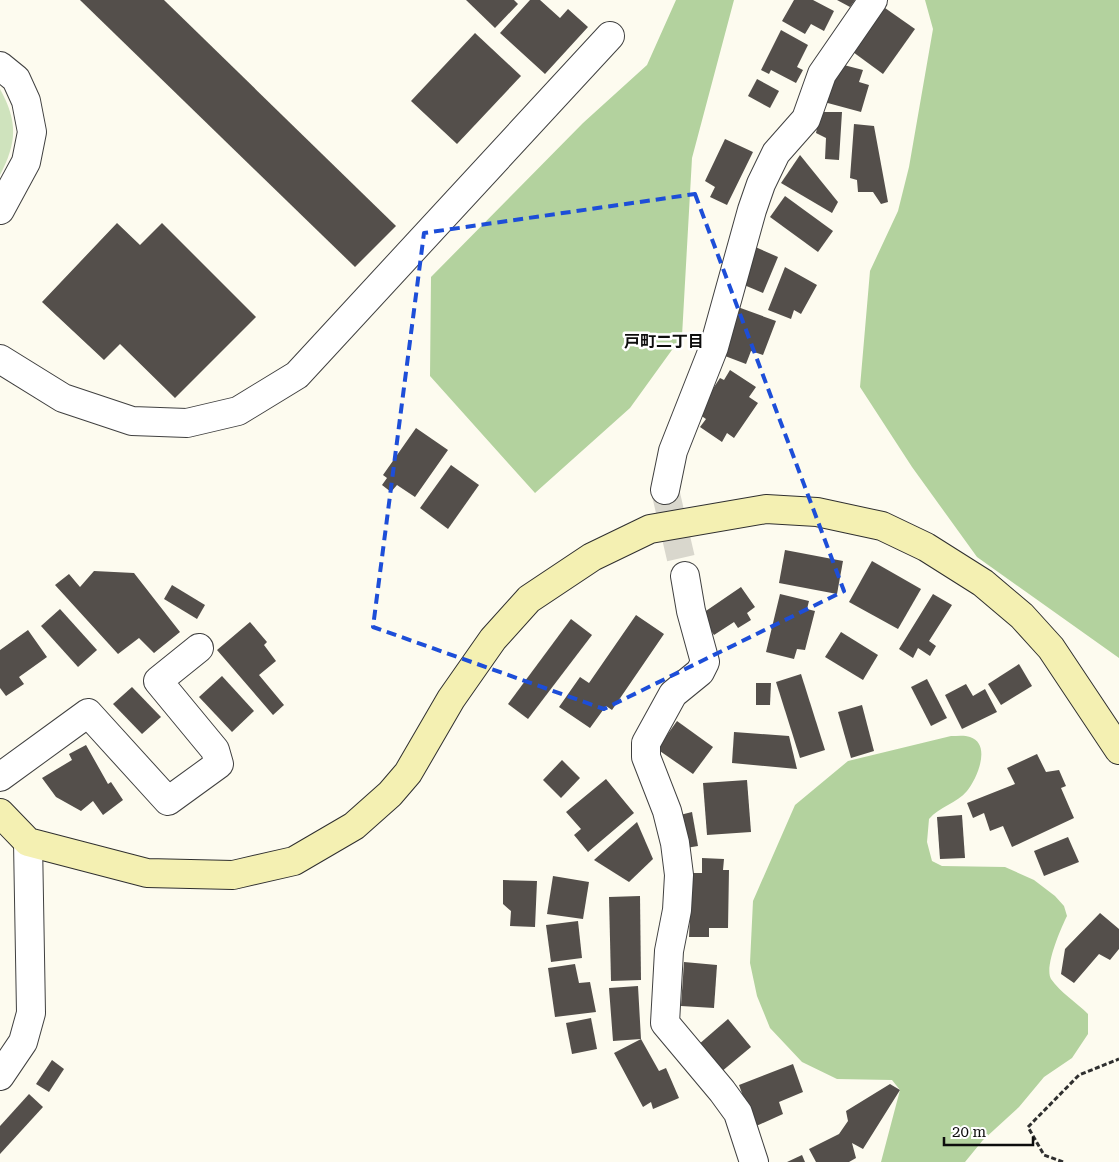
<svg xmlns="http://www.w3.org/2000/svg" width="1119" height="1162" font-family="'Roboto Serif','Noto Sans JP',serif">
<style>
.green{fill:#cfe3bd}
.forest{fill:#b3d29e}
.building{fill:#544f4b}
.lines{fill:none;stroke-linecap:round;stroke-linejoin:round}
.street-tunnel{stroke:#d9d7cd;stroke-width:28;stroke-dasharray:28 14;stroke-linecap:butt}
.street-casing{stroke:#404040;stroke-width:30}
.secondary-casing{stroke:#2f2f2f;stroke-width:30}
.path{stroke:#2f2f2f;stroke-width:3;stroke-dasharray:5 2.5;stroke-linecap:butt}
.street{stroke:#fff;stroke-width:28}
.secondary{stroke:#f4f0b2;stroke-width:28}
.marked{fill:none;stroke:#1d4ed8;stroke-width:4;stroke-dasharray:10 6;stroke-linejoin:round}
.labels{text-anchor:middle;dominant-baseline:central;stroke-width:5;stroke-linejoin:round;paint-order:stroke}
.neighbourhood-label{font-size:16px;font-weight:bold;fill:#0d0d0d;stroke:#fff}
</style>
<rect width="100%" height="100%" fill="#fdfbef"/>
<path class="green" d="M0 89C18 122 17 142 0 175Z"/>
<g class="forest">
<polygon points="676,0 734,0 692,158 682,336 630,408 535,493 430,376 431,277 583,123 647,65"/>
<polygon points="925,0 1119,0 1119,658 977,557 912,467 860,387 870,271 898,211 909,167 933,29"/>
<path d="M951 736C957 736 965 735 970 737 992 744 977 779 967 791 957 803 939 807 929 819L927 842 932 861 942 866 1005 867 1034 880 1055 896 1064 906 1067 916C1061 928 1044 967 1051 979 1060 992 1077 1003 1088 1014V1034L1072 1058 1044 1077 1019 1107 983 1140 965 1162H881L900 1090 892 1080 837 1079 802 1062 770 1028 757 996 750 963 753 901 795 805 848 761Z"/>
</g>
<g class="building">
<polygon points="80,0 164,0 396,226 355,267"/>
<polygon points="466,0 514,0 518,4 495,28"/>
<polygon points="530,0 540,0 560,18 568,9 588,27 545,74 500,33"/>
<polygon points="794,0 813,0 834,11 824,31 811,24 805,34 782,21"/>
<polygon points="837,0 855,0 850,7"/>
<polygon points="885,8 915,29 883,74 853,52"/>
<polygon points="781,30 808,45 797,67 803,70 796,83 771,70 769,74 761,70"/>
<polygon points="475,33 521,76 457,144 411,101"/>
<polygon points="840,64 863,70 859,82 869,85 861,112 824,102"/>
<polygon points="757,79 779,91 770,108 748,96"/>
<polygon points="820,112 842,112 839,160 825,159 826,138 816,133"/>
<polygon points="854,124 874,126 888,202 881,204 873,192 858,192 857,180 850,178"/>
<polygon points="725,139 753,152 727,205 710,197 715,187 705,181"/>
<polygon points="800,155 838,202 832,213 781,183"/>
<polygon points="785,196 833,231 818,252 770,217"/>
<polygon points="117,223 140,245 162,223 256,317 175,398 120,344 104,360 42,302"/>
<polygon points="753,246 778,257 763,293 737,282"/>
<polygon points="785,267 817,285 801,314 794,310 791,319 768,310"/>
<polygon points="735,306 776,321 763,355 751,351 746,364 725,356 734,329 727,324"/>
<polygon points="730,370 756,387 749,397 758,403 734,438 727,433 722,442 700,427 706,419 697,413 720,378 724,380"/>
<polygon points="416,428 448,450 415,497 397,485 391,492 382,485 387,478 383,475"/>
<polygon points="451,465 479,485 448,529 420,508"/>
<polygon points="785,550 843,561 837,594 779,583"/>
<polygon points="872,561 921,589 898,629 849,602"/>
<polygon points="94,571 134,573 180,632 154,653 139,638 118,654 55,585 69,574 80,587"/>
<polygon points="172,585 205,605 197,619 164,599"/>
<polygon points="741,587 755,607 747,613 751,620 738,628 734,622 714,635 700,615"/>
<polygon points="780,594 809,601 807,609 815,611 805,650 797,649 794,659 766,652"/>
<polygon points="933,594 952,605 929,641 936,646 930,656 918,648 913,658 899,649"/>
<polygon points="60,609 97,650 78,667 41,626"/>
<polygon points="636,615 664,634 612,710 606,706 590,728 559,707 580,677 589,683"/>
<polygon points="571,619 592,635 528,719 508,704"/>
<polygon points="250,622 267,642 264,645 276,661 259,675 284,705 273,715 217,650"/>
<polygon points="28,630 47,657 19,677 24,684 6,696 0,688 0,650"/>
<polygon points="841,632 878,655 863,680 825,657"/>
<polygon points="1019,664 1032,686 1001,705 988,684"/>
<polygon points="801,674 825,750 800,758 776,682"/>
<polygon points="222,676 254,711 232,732 199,697"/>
<polygon points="927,679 947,718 931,726 911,687"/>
<polygon points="756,683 771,683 770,705 756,705"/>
<polygon points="966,684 973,696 985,689 997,712 962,729 945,695"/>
<polygon points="132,687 161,717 142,734 113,704"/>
<polygon points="862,705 874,751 851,758 838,712"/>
<polygon points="677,721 713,747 693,774 657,749"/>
<polygon points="734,732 789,736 797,769 732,763"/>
<polygon points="86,745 108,784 111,782 123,800 103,815 93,801 81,811 56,797 42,778 72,760 69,754"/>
<polygon points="1037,754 1046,772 1059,770 1066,786 1061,788 1074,818 1012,847 1003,826 990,831 984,813 973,818 967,803 1015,784 1007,768"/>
<polygon points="562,760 580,778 561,798 543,780"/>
<polygon points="606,779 634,813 588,852 574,835 581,829 566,812"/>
<polygon points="747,780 751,832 707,835 703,783"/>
<polygon points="692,812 698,846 686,848 680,815"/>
<polygon points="962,815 965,858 940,859 937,817"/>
<polygon points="637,822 653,859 629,882 594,860"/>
<polygon points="1068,837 1079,862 1044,876 1034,851"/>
<polygon points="702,858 724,859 723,870 729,870 728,928 709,928 709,937 689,937 692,873 702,873"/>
<polygon points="553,876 589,882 583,919 547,914"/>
<polygon points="503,880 537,881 535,927 510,926 511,911 503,904"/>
<polygon points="640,896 641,980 611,981 609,897"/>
<polygon points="1100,913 1119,929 1119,949 1110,960 1099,954 1074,983 1061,974 1065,949"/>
<polygon points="578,921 582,958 551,962 546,925"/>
<polygon points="684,962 717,965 714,1008 681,1006"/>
<polygon points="575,964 579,983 590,982 596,1012 555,1017 548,968"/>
<polygon points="638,986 641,1039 659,1071 666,1068 679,1098 653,1109 651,1102 643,1107 614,1053 641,1039 613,1041 609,988"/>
<polygon points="591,1018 597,1049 572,1054 566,1023"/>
<polygon points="728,1019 751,1047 721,1072 698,1045"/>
<polygon points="52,1060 64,1069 49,1092 36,1084"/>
<polygon points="793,1064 803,1092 779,1102 783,1114 754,1127 739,1085"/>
<polygon points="890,1084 900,1090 863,1149 852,1143 856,1158 849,1162 816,1162 809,1149 839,1134 848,1121 846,1111"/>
<polygon points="29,1094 43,1107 0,1154 0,1126"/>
<polygon points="802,1155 805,1162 787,1162"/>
</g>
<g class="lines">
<polyline class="street-tunnel" points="665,490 685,576"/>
<g class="street-casing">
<g id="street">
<polyline points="0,66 16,79 26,101 32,132 26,162 0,210"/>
<polyline points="0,359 63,398 132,421 187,423 238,411 297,375 610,36"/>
<polyline points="665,490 673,451 714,347 752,210 761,184 776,153 806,119 822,74 873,0"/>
<polyline points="685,576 691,611 705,662 700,672 673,694 646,743 646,757 667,811 675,843 679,875 677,910 669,951 665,1023 722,1091 738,1113 754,1162"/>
<polyline points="0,777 88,713 168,801 219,764 215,750 158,681 199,648"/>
<polyline points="0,1076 23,1042 31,1013 28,842"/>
</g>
</g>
<g class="secondary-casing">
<polyline id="secondary" points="0,813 28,842 147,873 233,875 294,861 354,826 390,794 408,773 451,699 493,639 529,599 592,557 650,529 766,509 817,512 882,526 926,547 983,583 1022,616 1051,648 1119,750"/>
</g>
<polyline class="path" points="1063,1162 1044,1155 1028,1127 1079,1075 1119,1059"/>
<use href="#street" class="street"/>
<use href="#secondary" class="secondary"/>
</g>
<path class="marked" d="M695 194 844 591 604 709 373 627 424 233Z"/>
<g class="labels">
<g class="neighbourhood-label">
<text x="664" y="341">戸町二丁目</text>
</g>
</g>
<path d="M944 1137v8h89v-8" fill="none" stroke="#0d0d0d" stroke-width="2.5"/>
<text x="952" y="1137" font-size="15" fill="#0d0d0d" stroke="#ffffff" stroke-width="4" paint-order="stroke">20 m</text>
</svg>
